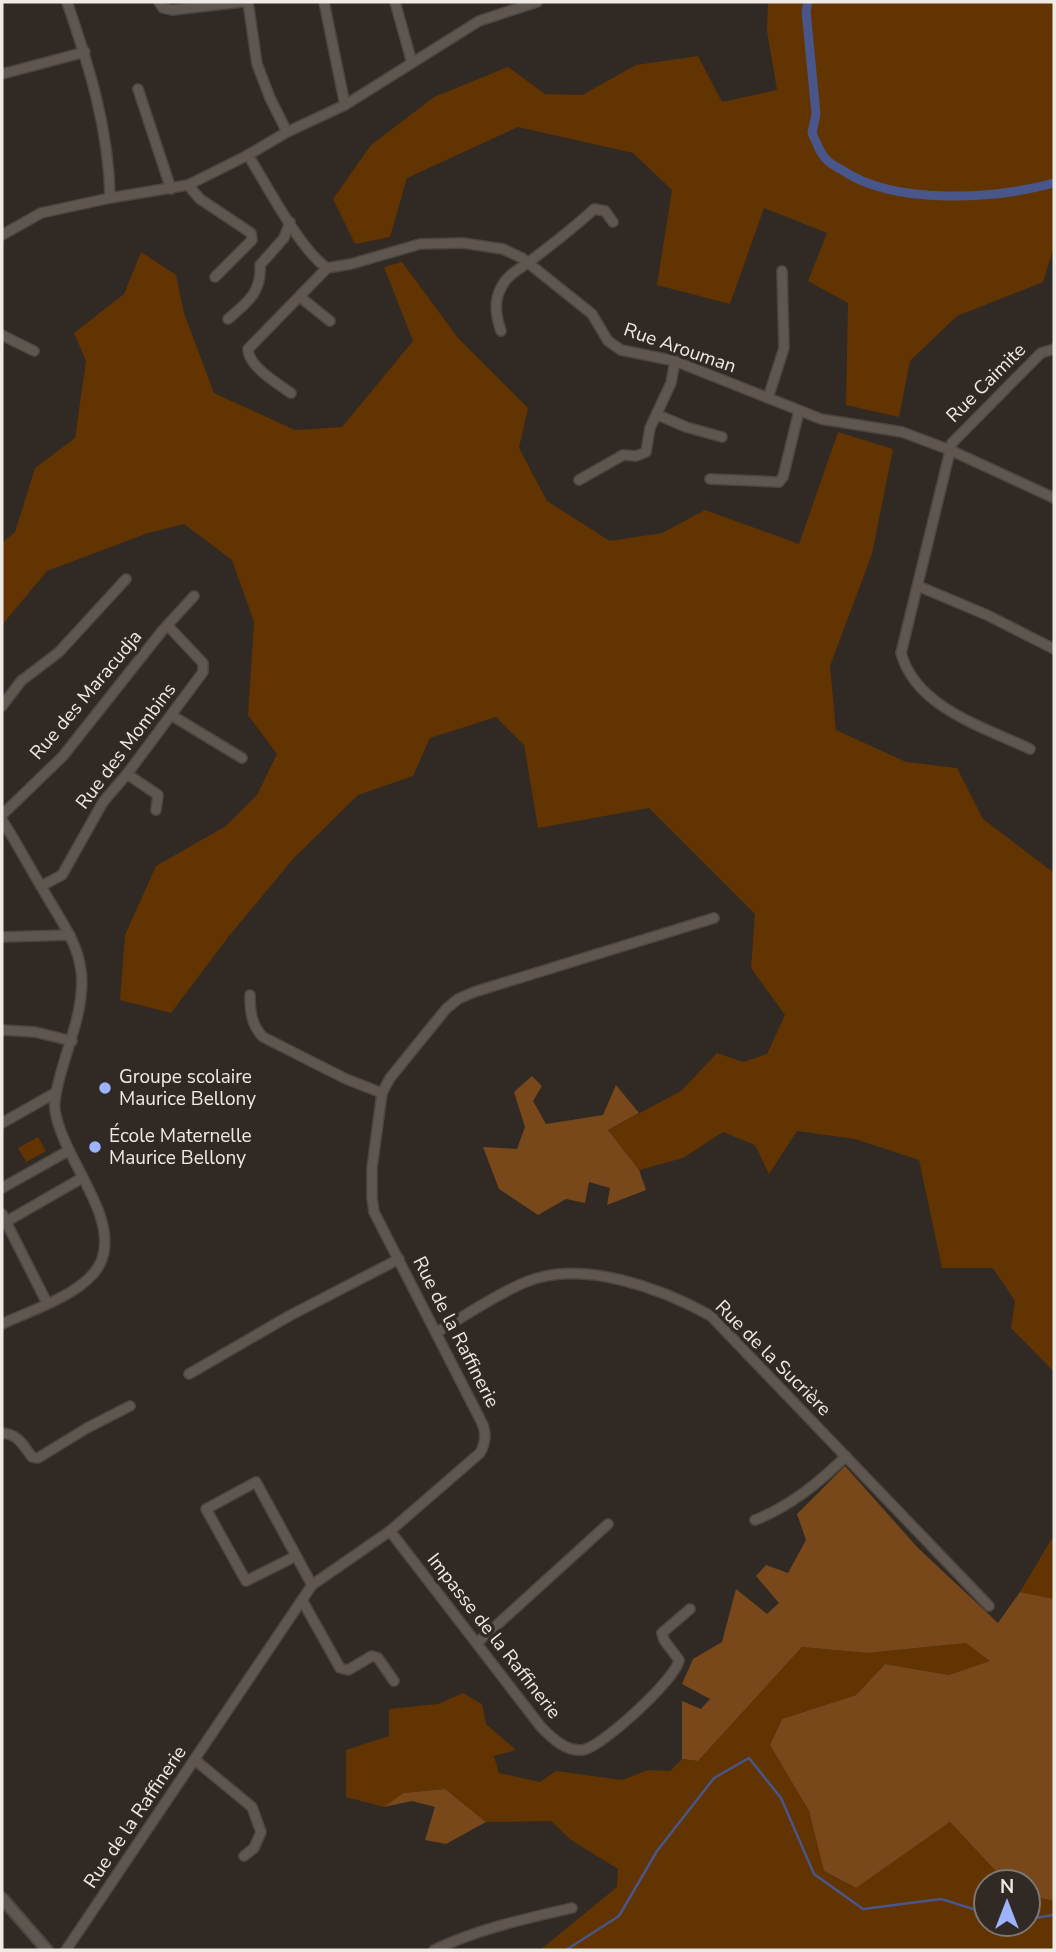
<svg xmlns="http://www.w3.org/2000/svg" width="1056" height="1952" font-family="'Nunito Sans',sans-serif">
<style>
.green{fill:#623401}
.forest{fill:#78481b}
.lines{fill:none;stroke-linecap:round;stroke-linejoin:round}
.stream{stroke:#48568b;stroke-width:2.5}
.canal{stroke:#48568b;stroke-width:9}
.minor-casing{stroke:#4c4640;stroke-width:12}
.tertiary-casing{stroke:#4c4640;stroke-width:14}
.minor{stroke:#5f564f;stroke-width:9}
.tertiary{stroke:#5f564f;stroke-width:10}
.poi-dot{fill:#9eb3fd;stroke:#312923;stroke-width:2.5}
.labels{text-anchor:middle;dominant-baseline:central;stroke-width:7;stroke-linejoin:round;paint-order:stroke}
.street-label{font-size:19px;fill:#efeae6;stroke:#312923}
.poi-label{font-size:19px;fill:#efeae6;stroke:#312923;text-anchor:start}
</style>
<rect width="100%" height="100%" fill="#312923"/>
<g class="green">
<polygon points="768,2 1054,2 1054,246 1043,282 957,316 910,361 899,417 846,405 848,303 808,281 827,233 764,208 730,304 657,285 672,190 633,153 518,127 407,178 390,237 355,244 333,199 371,145 434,97 508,67 545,94 582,95 636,65 698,56 722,102 777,90 767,31"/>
<polygon points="141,252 176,275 184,313 214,393 295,430 342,427 413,341 384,267 402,262 458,338 528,408 519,448 547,501 610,541 662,533 705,510 799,544 838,432 893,449 872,554 830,666 836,730 906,762 957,768 983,819 1054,873 1054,1372 1011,1328 1015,1301 993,1268 942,1268 919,1160 855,1139 797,1131 769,1174 755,1145 723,1132 683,1158 639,1170 608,1130 681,1091 717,1053 743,1062 767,1054 785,1015 751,968 755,914 649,808 538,828 524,745 496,717 430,738 413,776 358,795 293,859 229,936 171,1013 120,1000 125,935 156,866 226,826 257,795 277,754 248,715 254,622 232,560 184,524 148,533 47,571 2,625 2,543 15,532 35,468 75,438 86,361 74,333 124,294"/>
<polygon points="38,1137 46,1151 26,1162 18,1148"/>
<polygon points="1054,1535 1054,1599 1020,1592"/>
<polygon points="966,1643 991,1661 949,1675 885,1664 856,1695 782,1719 770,1745 809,1811 824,1871 856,1888 950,1822 1006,1882 986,1882 986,1924 1028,1924 1028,1895 1054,1901 1054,1950 540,1950 617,1887 618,1869 571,1840 551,1821 486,1822 445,1789 403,1793 384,1807 346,1797 346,1750 389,1736 389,1709 438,1704 463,1693 482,1704 486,1724 516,1750 494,1756 499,1773 540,1782 556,1771 622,1780 648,1770 670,1771 682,1759 698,1761 802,1647 867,1653"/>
</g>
<g class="forest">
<polygon points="532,1076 542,1086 533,1101 546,1124 603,1115 616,1085 639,1113 608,1130 639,1170 646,1190 607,1205 610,1188 589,1182 585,1203 566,1199 538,1215 499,1189 483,1147 517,1149 525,1127 514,1092"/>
<polygon points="845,1466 918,1548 998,1623 1020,1592 1054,1599 1054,1901 1028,1895 1028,1882 1006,1882 950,1822 856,1888 824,1871 809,1811 770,1745 782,1719 856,1695 885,1664 949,1675 990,1661 966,1643 867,1653 802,1647 698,1761 682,1759 682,1701 701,1709 710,1699 682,1684 693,1659 722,1642 736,1589 767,1614 779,1603 756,1576 766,1565 788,1573 806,1540 797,1514"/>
<polygon points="445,1789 486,1822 446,1844 425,1840 435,1807 412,1801 384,1807 403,1793"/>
</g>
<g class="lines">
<g class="stream">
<polyline points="1028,1919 1054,1915"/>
<polyline points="566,1950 619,1916 657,1851 714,1778 749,1758 781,1798 814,1874 863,1909 941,1899 986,1913"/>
</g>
<path class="canal" d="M808 2 806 11 816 114 812 133C816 141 819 151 825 158 829 163 836 167 842 170 895 206 995 199 1054 183"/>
<g class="minor-casing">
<g id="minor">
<path d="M67 2C89 66 109 129 110 198"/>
<polyline points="159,2 163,8 172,10 242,2"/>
<polyline points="248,2 257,64 270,98 287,132"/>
<polyline points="324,2 345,105"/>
<polyline points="395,2 412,63"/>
<polyline points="2,74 85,52"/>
<polyline points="138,89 171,189"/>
<path d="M248 155C266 184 301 251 327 268L351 264 420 244 463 243 503 249 522 258 592 314 608 341 621 350 675 361 821 419 902 432 950 450 1054 498"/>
<polyline points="188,185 200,199 251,233 252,240 215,277"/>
<polyline points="2,235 41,213 110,198 188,185 248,155 287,132 345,105 479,21 537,2"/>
<polyline points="300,297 330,321"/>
<path d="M228 319C247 303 262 292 260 265L284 238 290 222"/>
<path d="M501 331C496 317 493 302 501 288 507 275 518 270 529 262 551 245 574 228 594 209L605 211 613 222"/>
<polyline points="2,335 34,351"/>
<path d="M291 393C278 384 248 366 248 349L327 268"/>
<polyline points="768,398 784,348 782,271"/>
<polyline points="658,415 686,427 722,437"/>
<polyline points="710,479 779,482 783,477 799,411"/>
<polyline points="579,480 623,455 636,456 646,452 650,428 671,383 675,361"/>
<polyline points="918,586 987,615 1054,649"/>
<polyline points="2,706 21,681 59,652 126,579"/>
<polyline points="171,715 242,758"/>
<path d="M1030 749C984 727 916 708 901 653L952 443 1041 353 1054 349"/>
<polyline points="127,774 158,795 156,810"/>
<polyline points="2,815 63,756 162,631 194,596"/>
<path d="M2 820C18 845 32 872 48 898 60 919 76 941 80 965 84 982 81 1001 77 1018 72 1040 52 1092 55 1110 62 1158 118 1214 102 1259 91 1292 31 1310 2 1324"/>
<polyline points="41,886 62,875 103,802 127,774 203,672 203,663 168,626"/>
<polyline points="2,937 70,935"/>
<path d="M250 995C250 1010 251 1025 263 1037L346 1079 382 1093"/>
<polyline points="2,1030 35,1032 72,1041"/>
<polyline points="2,1123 55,1093"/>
<polyline points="2,1188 68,1151"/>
<polyline points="2,1214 47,1303"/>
<polyline points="2,1224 82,1178"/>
<path d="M437 1332C465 1316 496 1294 526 1282 582 1259 661 1288 711 1316L989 1606"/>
<polyline points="189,1374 289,1316 399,1259"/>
<path d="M2 1433C18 1434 23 1445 32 1457L38 1458 87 1428 130 1406"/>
<path d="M755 1520C789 1507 820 1482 846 1456"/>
<path d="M390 1531 541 1727C553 1739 565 1751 582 1750 600 1749 677 1678 679 1660L664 1640 662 1633 690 1609"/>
<polyline points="296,1556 246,1581 206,1509 256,1482 312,1585"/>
<polyline points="302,1600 340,1668 348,1670 372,1656 378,1658 394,1681"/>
<polyline points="477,1643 608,1524"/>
<polyline points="195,1760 252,1807 261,1832 254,1848 244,1856"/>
<path d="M66 1950 312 1585 390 1531 480 1453C486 1442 487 1432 481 1421L374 1212 372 1198V1168L382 1093 390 1078 446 1009 458 999 474 992 714 918"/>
<path d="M434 1950C478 1929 524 1919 572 1908"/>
</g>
</g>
<g class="tertiary-casing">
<polyline id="tertiary" points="2,1898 47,1950"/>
</g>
<use href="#minor" class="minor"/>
<use href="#tertiary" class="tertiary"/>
</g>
<g class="poi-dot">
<circle cx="105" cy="1088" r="7"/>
<circle cx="95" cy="1147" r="7"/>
</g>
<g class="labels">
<g class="street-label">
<text transform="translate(680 348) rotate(19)">Rue Arouman</text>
<text transform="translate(986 383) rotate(-45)">Rue Caimite</text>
<text transform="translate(86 695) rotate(-50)">Rue des Maracudja</text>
<text transform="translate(126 746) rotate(-53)">Rue des Mombins</text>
<text transform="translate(456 1332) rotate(63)">Rue de la Raffinerie</text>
<text transform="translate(773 1358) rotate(45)">Rue de la Sucrière</text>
<text transform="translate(494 1636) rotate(52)">Impasse de la Raffinerie</text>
<text transform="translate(135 1817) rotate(-56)">Rue de la Raffinerie</text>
</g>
<g class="poi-label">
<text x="119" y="1077">Groupe scolaire<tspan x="119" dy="22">Maurice Bellony</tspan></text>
<text x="109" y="1136">École Maternelle<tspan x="109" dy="22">Maurice Bellony</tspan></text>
</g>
</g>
<rect width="1056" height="1952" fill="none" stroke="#efeae6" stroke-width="7"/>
<g transform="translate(1007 1903)"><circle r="33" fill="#312923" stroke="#7d7671" stroke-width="2"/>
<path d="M0-5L12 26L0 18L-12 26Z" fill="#9eb3fd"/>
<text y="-10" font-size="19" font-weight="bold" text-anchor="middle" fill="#efeae6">N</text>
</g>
</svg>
